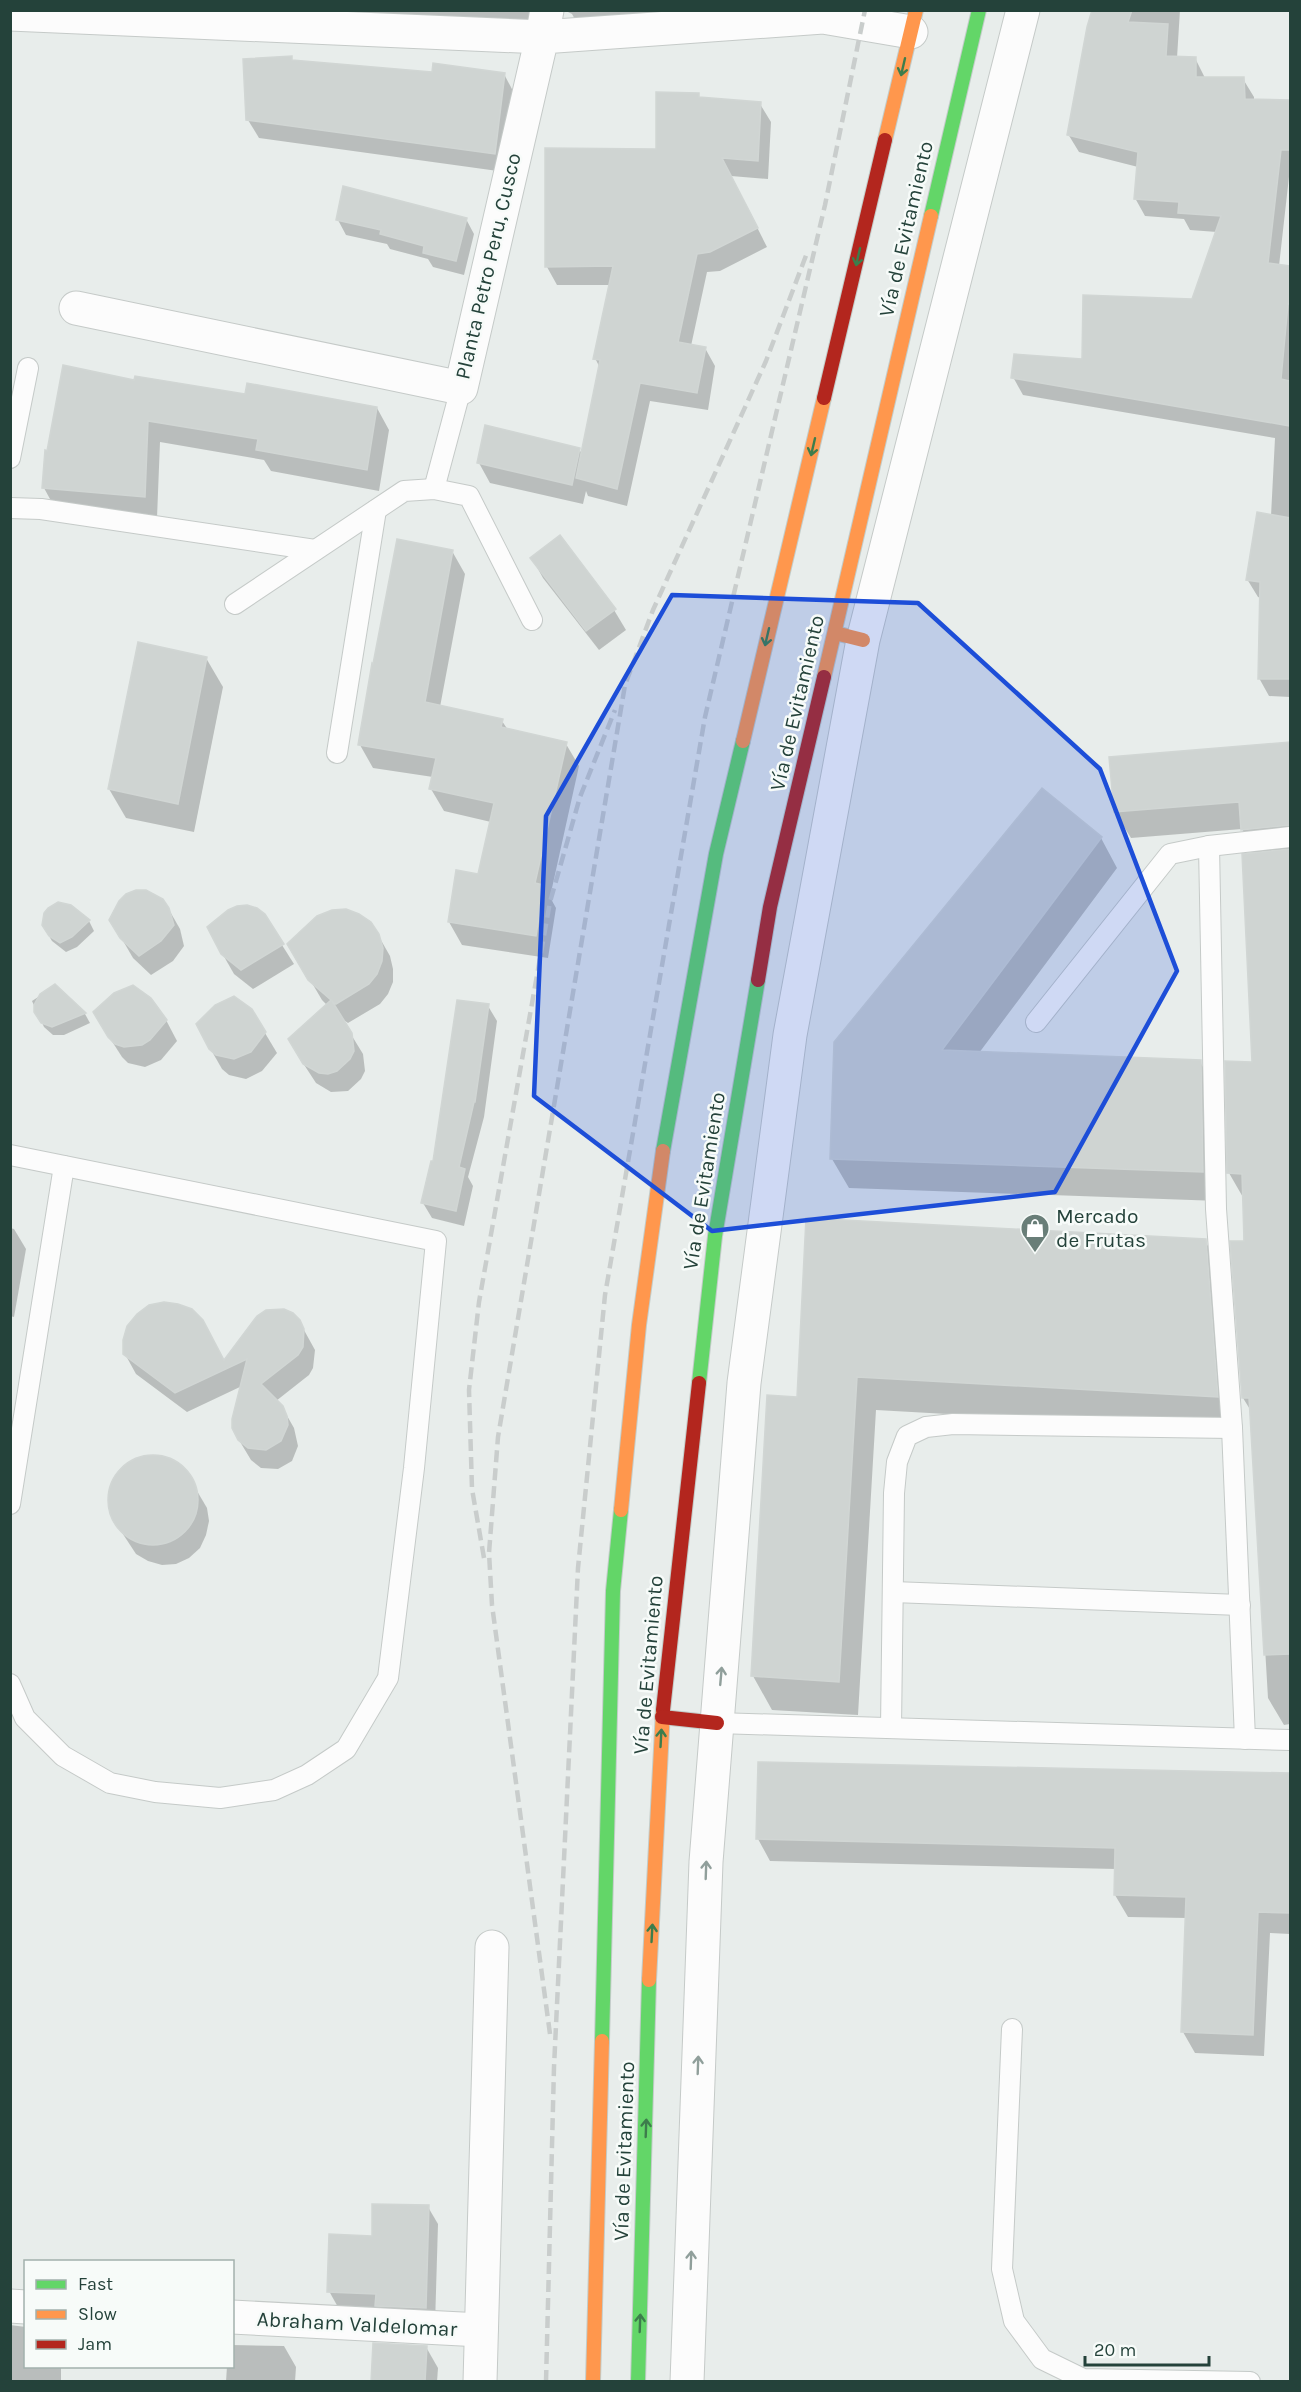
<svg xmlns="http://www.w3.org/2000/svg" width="1301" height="2392" font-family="Karla,sans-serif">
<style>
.shadow{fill:#0003}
.building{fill:#cfd4d2;stroke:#d1d6d4;stroke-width:1.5}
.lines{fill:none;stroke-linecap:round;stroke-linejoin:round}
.lane-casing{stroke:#c5cac8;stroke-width:22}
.street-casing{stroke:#c5cac8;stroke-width:35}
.fast-casing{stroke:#c3ccc9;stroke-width:16}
.slow-casing{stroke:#c3ccc9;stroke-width:16}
.jam-casing{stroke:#c3ccc9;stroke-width:16}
.lane{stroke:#fcfcfc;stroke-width:20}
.street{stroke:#fcfcfc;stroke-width:33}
.fast{stroke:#63d668;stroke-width:14}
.slow{stroke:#ff974d;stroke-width:14}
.jam{stroke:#b3261e;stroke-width:14}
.rail{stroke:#c9cdcc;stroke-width:4.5;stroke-dasharray:12 6;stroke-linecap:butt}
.oneway{stroke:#3d7d4c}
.oneway2{stroke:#909f9b}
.marked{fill:#1d4ed8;fill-opacity:0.2;stroke:#1d4ed8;stroke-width:4.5;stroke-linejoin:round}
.labels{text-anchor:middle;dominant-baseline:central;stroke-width:5;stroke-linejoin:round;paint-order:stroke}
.street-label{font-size:21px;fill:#24423a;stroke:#f7fbf9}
.poi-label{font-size:21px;fill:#24423a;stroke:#f7fbf9;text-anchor:start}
</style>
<rect width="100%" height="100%" fill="#e8edeb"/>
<g class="shadow">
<polygon points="358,10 551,10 539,24 365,23"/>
<polygon points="564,10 660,10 660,28 577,23 572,14"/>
<polygon points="1094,10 1180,10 1177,58 1195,58 1205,78 1243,79 1254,97 1254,101 1290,101 1290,168 1279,266 1290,267 1290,697 1269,696 1259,678 1261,598 1258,597 1247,579 1271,516 1275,438 1023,395 1013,377 1083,361 1193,300 1217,232 1190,230 1184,219 1145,216 1135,198 1138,167 1079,152 1068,134"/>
<polygon points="433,74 504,74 514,93 505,172 259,138 248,120"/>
<polygon points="698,95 700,99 760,104 771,122 768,179 731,176 767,247 720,271 707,272 691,346 705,348 715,366 708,410 650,401 627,506 588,496 586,491 583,504 490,483 479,463 579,449 582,454 600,368 595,358 611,285 557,285 547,267 658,151"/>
<polygon points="466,219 474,234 464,275 433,267 428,259 390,249 387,244 346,235 338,220"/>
<polygon points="135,382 377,408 389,430 379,491 271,471 264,460 160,442 157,518 56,510 44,488"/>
<polygon points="452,551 465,574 440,707 502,721 508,730 566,744 579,766 550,897 556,908 548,958 462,945 449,922 457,872 479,875 491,822 444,811 431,789 433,777 373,768 360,745"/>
<polygon points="532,558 614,610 626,630 599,650 543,578"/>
<polygon points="206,658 223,687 194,832 126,818 109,789"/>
<polygon points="1290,745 1290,1724 1284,1725 1268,1698 1251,1411 1243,1398 1244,1199 1229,1173 1254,1064 1256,854 1242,829 1131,838 1115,812 1111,758"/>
<polygon points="1101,838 1117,868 979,1053 1200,1062 1217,1091 1219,1201 849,1188 832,1159"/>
<polygon points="168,908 180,929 184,946 173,961 151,975 133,958 111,920"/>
<polygon points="89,921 94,931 77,947 66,952 52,941 46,931"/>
<polygon points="378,935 390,956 393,969 393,982 388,994 380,1004 348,1023 341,1018 363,1054 365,1071 361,1079 348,1091 331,1092 316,1083 301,1060 327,1005 322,1000 289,944"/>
<polygon points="282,945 294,964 253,989 234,974 222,953"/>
<polygon points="55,986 85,1014 90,1023 64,1035 53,1035 44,1027 32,1001"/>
<polygon points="488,1006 497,1021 484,1117 468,1177 473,1186 464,1226 432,1218 423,1203"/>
<polygon points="166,1020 177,1041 161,1060 145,1067 128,1063 122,1057 106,1032"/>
<polygon points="265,1033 277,1053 262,1071 246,1079 229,1075 222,1069 210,1048"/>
<polygon points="10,1228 14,1229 26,1249 14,1317 10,1316"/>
<polygon points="1205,1241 1225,1275 1236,1430 876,1410 858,1715 772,1710 753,1676 799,1399"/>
<polygon points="299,1321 315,1350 313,1368 309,1375 276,1401 282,1407 294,1428 298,1446 292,1461 278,1469 261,1468 251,1460 239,1440 242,1386 187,1412 136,1374 125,1354 225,1362"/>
<polygon points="149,1457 164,1458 177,1464 187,1474 207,1508 209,1521 206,1535 200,1548 189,1558 176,1564 162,1565 148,1561 136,1554 115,1522 110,1508 111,1493 115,1479 123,1469 135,1460"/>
<polygon points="759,1764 1290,1775 1290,1934 1270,1933 1264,2056 1195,2053 1183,2032 1187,1918 1128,1917 1115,1895 1116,1869 770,1861 758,1839"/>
<polygon points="428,2207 438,2224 435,2325 339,2309 329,2291 374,2238"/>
<polygon points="10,2325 26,2327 26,2366 61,2366 61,2382 10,2382"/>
<polygon points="232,2345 284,2346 296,2367 295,2382 226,2382 227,2366 232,2366"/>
<polygon points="426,2347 438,2368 437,2382 373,2382"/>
</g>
<g class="building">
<polygon points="1092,10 1132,10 1128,22 1168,24 1166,56 1196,57 1196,77 1244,77 1245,99 1290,100 1290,150 1281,150 1268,263 1290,266 1290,304 1288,304 1281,379 1290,381 1290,426 1011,378 1014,354 1082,359 1083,295 1192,299 1221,216 1178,213 1179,202 1134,199 1138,152 1067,135 1087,27"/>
<polygon points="292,56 292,60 432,72 433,63 505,73 495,154 246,120 243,59"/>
<polygon points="656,92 699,93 699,97 761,102 758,161 722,158 758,228 710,252 697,254 678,342 706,347 697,393 640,383 617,489 576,478 600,360 593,359 613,266 545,267 545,148 656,149"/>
<polygon points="343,186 467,218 456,261 423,253 424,246 380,234 381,230 336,220"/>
<polygon points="63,365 134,380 135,376 245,394 247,383 377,407 367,470 256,450 258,439 148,421 145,497 42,488 45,450 47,451"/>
<polygon points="485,425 580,448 572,485 477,463"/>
<polygon points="1257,512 1290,518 1290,679 1258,679 1260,582 1246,580"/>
<polygon points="560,535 616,609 586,631 530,558"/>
<polygon points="397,539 453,550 425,702 503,719 501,727 567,742 535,883 544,885 536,936 448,922 456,870 478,874 494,803 429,789 436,758 358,745 372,663 373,664"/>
<polygon points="138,642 207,657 178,804 108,789"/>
<polygon points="1290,742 1290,825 1241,830 1239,802 1114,812 1109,757"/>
<polygon points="1042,788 1102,837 942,1050 1201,1060 1203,1172 830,1159 834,1042"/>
<polygon points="1290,849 1290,1654 1264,1655 1249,1398 1242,1398 1230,1241 1244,1241 1242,1174 1227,1173 1225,1061 1252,1062 1242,854"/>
<polygon points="136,890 146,890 163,899 169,908 174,925 161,941 139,956 120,938 109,920 119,901 126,894"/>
<polygon points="58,902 71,905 90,920 72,937 60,943 49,936 42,925 44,913 48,908"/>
<polygon points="247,905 257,908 265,914 284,944 241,970 221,954 207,927 228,910 237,906"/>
<polygon points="346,909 359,914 371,922 379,934 383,948 382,961 377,974 369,984 336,1004 332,1001 352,1033 354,1051 350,1059 337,1071 328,1074 319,1073 303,1064 288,1039 331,1000 308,980 287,944 317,916 332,910"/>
<polygon points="55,984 86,1013 52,1027 41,1023 34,1012 34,1005 40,994"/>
<polygon points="133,985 151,998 167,1020 150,1040 142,1045 124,1047 115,1044 108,1037 93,1012 114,993"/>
<polygon points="234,996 252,1009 266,1032 251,1052 234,1059 216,1055 209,1049 196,1024 215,1005"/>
<polygon points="457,1000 489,1004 475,1102 474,1102 459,1167 465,1169 456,1211 421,1203 431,1161 433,1161"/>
<polygon points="806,1218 1206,1239 1218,1397 857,1377 839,1682 751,1676 767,1395 797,1397"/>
<polygon points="164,1302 178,1304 192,1309 203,1320 224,1360 257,1316 266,1310 284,1309 293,1313 300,1320 304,1329 303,1347 298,1355 261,1384 283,1406 287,1416 288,1425 281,1441 266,1450 248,1448 238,1440 232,1428 232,1419 247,1359 175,1393 123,1354 123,1340 127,1326 137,1314 149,1305"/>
<circle cx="153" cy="1500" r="45"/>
<polygon points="758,1762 1290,1773 1290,1913 1258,1912 1253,2035 1181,2032 1186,1897 1114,1895 1115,1848 756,1839"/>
<polygon points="372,2204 429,2205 426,2308 375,2306 376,2294 327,2292 329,2234 372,2236"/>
<polygon points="373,2343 427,2346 425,2382 371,2382"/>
</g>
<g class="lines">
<g class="lane-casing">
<g id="lane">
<polyline points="10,458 28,368"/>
<polyline points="434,489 461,388"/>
<polyline points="10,508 41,509 315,550"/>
<polyline points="235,604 404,491 434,489 469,496 532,620"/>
<polyline points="337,753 376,510"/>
<polyline points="1209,846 1216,1209 1232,1428 1245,1739"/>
<polyline points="1036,1022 1170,854 1209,846 1290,837"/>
<polyline points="10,1155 436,1241 414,1468 388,1678 346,1749 307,1775 274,1790 220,1798 155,1792 110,1783 63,1756 25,1718 10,1684"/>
<polyline points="10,1504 64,1166"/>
<polyline points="893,1592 1240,1605"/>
<polyline points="717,1723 1290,1740"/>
<polyline points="891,1728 894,1493 897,1462 907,1436 926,1427 953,1424 1232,1428"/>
<polyline points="1012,2029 1002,2269 1014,2321 1042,2359 1083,2379 1250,2382"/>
</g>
</g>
<g class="street-casing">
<g id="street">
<polyline points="10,14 542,37 547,10"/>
<polyline points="76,308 461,388 542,37 823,17 911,32"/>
<polyline points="10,2306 26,2307"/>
<polyline points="232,2317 481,2330"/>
<polyline points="480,2382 492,1947"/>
<polyline points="687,2382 706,1862 744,1383 790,1035 863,640 1023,10"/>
</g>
</g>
<g class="fast-casing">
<g id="fast">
<polyline points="931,216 979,10"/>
<polyline points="663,1151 716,854 743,741"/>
<polyline points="699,1383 715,1236 758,980"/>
<polyline points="602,2041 613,1591 621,1510"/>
<polyline points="638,2382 649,1980"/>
</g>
</g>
<g class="slow-casing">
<g id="slow">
<polyline points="885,140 916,10"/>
<polyline points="835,633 863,640"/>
<polyline points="824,677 931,216"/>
<polyline points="743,741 824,398"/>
<polyline points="621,1510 639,1325 663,1151"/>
<polyline points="649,1980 663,1710"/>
<polyline points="593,2382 602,2041"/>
</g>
</g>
<g class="jam-casing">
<g id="jam">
<polyline points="824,398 885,140"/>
<polyline points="758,980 770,907 824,677"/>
<polyline points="663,1710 699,1383"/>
<polyline points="662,1717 717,1723"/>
</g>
</g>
<use href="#lane" class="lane"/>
<use href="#street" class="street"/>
<use href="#fast" class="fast"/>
<use href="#slow" class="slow"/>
<use href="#jam" class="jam"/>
<g class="rail">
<polyline points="484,1558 472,1489 469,1390 479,1302 550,902 580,797 615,710"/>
<polyline points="550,2034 492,1605 489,1553 498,1437 625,685 653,610 766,361 807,253"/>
<polyline points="546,2382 554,2067 578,1568 605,1295 705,717 825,205 865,10"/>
</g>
</g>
<defs><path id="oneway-shaft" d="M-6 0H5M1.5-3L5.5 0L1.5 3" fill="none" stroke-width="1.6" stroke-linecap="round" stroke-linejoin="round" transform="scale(1.5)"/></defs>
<g class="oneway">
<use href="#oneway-shaft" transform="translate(903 67) rotate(103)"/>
<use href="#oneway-shaft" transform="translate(858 257) rotate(103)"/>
<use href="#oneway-shaft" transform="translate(813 447) rotate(103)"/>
<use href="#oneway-shaft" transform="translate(767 637) rotate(103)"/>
<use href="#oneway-shaft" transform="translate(661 1738) rotate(-87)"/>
<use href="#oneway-shaft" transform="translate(652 1933) rotate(-87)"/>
<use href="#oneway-shaft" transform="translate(646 2128) rotate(-88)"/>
<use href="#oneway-shaft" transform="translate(640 2323) rotate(-88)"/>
</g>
<g class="oneway2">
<use href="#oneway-shaft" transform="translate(721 1676) rotate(-85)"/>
<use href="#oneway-shaft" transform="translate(706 1870) rotate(-88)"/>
<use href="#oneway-shaft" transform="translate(698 2065) rotate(-88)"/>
<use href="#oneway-shaft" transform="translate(691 2260) rotate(-88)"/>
</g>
<path class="marked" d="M672 595 918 603 1100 769 1177 971 1055 1192 712 1231 534 1096 546 816Z"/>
<defs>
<g id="shop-pin" transform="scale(1.5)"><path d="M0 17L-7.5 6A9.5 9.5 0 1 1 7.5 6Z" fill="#697e78" stroke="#f7fbf9"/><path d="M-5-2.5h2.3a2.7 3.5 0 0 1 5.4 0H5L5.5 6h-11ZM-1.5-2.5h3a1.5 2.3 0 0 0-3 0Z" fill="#fff"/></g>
</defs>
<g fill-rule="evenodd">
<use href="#shop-pin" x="1035" y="1228"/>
</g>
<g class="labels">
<g class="street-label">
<text transform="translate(906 229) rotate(-77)">Vía de Evitamiento</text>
<text transform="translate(488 266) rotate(-77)">Planta Petro Peru, Cusco</text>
<text transform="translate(797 703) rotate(-77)">Vía de Evitamiento</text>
<text transform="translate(704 1181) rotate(-81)">Vía de Evitamiento</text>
<text transform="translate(648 1665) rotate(-85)">Vía de Evitamiento</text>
<text transform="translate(624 2151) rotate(-88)">Vía de Evitamiento</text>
<text transform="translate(357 2324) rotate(3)">Abraham Valdelomar</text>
</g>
<g class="poi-label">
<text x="1056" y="1216">Mercado<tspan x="1056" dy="24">de Frutas</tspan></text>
</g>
</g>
<rect width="1301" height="2392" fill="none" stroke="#24423a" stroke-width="24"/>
<rect x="24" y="2260" width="210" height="108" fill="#f7fbf9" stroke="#a3b1ad" stroke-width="1.5"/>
<rect x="36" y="2280" width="30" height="9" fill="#63d668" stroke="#a3b1ad" stroke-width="1.5"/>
<text x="78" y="2290" font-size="18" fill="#24423a">Fast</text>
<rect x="36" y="2310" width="30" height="9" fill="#ff974d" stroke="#a3b1ad" stroke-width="1.5"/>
<text x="78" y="2320" font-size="18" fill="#24423a">Slow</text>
<rect x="36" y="2340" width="30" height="9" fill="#b3261e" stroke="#a3b1ad" stroke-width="1.5"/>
<text x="78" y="2350" font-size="18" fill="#24423a">Jam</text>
<path d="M1085 2356v9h124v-9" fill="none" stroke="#24423a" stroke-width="3"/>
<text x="1094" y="2356" font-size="18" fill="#24423a" stroke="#f7fbf9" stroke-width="4.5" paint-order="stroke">20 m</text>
</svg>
